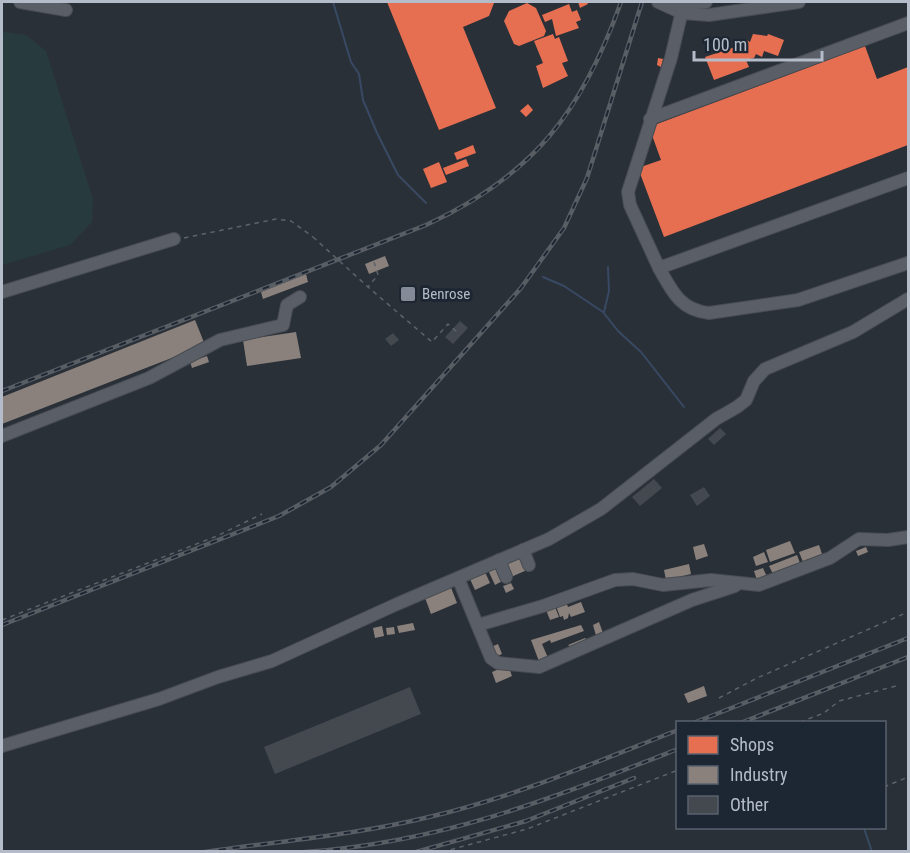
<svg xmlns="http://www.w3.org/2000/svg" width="910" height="853" font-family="'Roboto Condensed',sans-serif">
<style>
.green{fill:#273a3e}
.shops{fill:#e76f51}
.industry{fill:#8a817c}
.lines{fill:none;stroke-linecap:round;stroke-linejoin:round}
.stream{stroke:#384963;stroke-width:2}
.building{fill:#444950}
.minor-casing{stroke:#484c53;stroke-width:14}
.path{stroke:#5d636a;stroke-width:1.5;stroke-dasharray:4.5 4.5;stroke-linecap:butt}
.minor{stroke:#5a5e66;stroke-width:12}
.rail-casing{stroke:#595d64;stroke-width:4.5}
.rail{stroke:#1d2633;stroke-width:2;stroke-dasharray:7;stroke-linecap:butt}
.path-bridge{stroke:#5d636a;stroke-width:1.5;stroke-dasharray:4.5 4.5;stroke-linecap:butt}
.poi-dot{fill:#848b96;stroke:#1d2633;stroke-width:2}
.labels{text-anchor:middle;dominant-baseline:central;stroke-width:6;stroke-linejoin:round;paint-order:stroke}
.poi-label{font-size:15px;fill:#b4bcc9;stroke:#1d2633;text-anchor:start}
</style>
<rect width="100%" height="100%" fill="#2a3038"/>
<polygon class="green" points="5,32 26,35 46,51 93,199 92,222 70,245 2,265 2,33"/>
<g class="shops">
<polygon points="387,2 499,2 494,3 489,16 463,27 496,108 439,130"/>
<polygon points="578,2 587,2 588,4 580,8"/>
<polygon points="527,3 536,8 546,31 544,36 519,46 514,44 504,21 509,11"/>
<polygon points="569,4 572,12 577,10 581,20 576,22 579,28 556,36 552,19 545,22 542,15"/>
<polygon points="553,34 555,39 559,37 568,61 562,63 568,76 543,88 536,66 543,63 534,41"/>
<polygon points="753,34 767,36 768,34 784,40 778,56 764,51 762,57 756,54 754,58 746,60 749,67 714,80 705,57 744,44 746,40 750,42"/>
<polygon points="865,46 877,79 908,67 908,145 664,237 638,168 661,160 649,127"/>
<polygon points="658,58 663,59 661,67 657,65"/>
<polygon points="528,104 533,110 526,117 520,111"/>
<polygon points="473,145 476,153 457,160 454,153"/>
<polygon points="466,159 469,166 446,175 443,168"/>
<polygon points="439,162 447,182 431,188 423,169"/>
</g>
<g class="industry">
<polygon points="385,256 389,266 369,274 365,264"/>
<polygon points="306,274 308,282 263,299 261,292"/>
<polygon points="195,320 205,345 2,424 2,397"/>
<polygon points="296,332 301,358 247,366 243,340"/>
<polygon points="207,356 209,362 192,368 190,362"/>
<polygon points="790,541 795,553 770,562 766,550"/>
<polygon points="704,544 708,556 696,560 693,547"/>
<polygon points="819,545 822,554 803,562 799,552"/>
<polygon points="866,547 868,552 858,556 856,551"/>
<polygon points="764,552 768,562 756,566 753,557"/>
<polygon points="520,555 527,570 511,577 504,563"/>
<polygon points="797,555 800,563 773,574 769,566"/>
<polygon points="689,564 691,574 666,580 664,570"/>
<polygon points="498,566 504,580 495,585 488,570"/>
<polygon points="763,568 767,577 757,580 754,571"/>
<polygon points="485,572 490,583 475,590 470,579"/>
<polygon points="511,583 514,589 506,593 503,586"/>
<polygon points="450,585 457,603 431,614 424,595"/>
<polygon points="566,602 568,607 581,602 585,612 571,617 569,613 568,618 564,620 563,616 560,617 556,606"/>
<polygon points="555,607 559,617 550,620 546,610"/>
<polygon points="599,622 604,636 597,639 593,625"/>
<polygon points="413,623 415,630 399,633 397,626"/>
<polygon points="581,625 584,631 551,643 550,640 542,644 549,660 540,664 531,640"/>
<polygon points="382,626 384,636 375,638 373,628"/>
<polygon points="394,627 395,634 387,635 386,628"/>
<polygon points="585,638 590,642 574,649 568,645"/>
<polygon points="498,644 502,654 495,657 491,647"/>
<polygon points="508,665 512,676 496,683 492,672"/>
<polygon points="704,686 707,696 688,703 684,694"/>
</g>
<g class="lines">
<g class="stream">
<polyline points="333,2 351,62 359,74 363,100 377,133 398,175 426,203"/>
<polyline points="543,277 564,286 603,312 618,331 641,352 684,407"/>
<polyline points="604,312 609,291 608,267"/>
<polyline points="864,828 872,852"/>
</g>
</g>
<g class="building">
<polygon points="460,321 468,328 453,344 445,337"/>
<polygon points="393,333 399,340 391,346 385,339"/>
<polygon points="720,428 726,434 714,445 708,439"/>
<polygon points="654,479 662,488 640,506 632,497"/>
<polygon points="704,487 710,496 697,506 690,495"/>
<polygon points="410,687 421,714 275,774 264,747"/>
</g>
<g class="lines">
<g class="minor-casing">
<g id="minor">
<polyline points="20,2 66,10"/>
<polyline points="658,2 682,13 709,15 799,2"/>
<polyline points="684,2 671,58 628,192 630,205 659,268 908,178"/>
<polyline points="677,4 706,2"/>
<polyline points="650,119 908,23"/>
<path d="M659 268C672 291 680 310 709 313L798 300 908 263"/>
<polyline points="2,292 174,239"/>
<polyline points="2,436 149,378 220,340 283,325 287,305 300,297"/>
<polyline points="523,550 529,565"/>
<polyline points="499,560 506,577"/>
<polyline points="458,578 491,658 498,663 539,667 692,600 735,586"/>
<polyline points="478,625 543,606 615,580 633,579 663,585 711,580 759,585 830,558 859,539 888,540 908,537"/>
<polyline points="2,746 159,699 218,677 272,661 397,604 549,539 601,509 716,419 737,407 746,400 754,381 765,369 853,332 908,299"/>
</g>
</g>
<g class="path">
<polyline points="184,238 276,219 291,221 313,237"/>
<polyline points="374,262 378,275 368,287 432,342 448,324 457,332"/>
<polyline points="2,620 217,536 262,514"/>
<polyline points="719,698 757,678 908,612"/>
<polyline points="800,722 824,713 839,701 896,686"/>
<polyline points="884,787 908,777"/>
<polyline points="442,852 527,829 678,770"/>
</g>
<use href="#minor" class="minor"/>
<g class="rail-casing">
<g id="rail">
<path d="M2 391 426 225C534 175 582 112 621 2"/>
<polyline points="2,625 279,516 331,487 381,445 521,288 564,228 587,178 642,2"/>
<polyline points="696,722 908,638"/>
<polyline points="743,722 908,657"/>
<path d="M205 852C279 841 356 835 429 817 515 797 596 762 678 730"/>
<path d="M305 852C444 842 550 799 678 749"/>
<polyline points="416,852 526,821 634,778"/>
</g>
</g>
<use href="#rail" class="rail"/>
<polyline class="path-bridge" points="313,237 368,287"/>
</g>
<rect class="poi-dot" x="400" y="286" width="16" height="16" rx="3"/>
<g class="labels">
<g class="poi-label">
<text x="422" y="294">Benrose</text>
</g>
</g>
<rect width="910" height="853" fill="none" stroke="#b4bcc9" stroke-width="6"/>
<rect x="676" y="721" width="210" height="108" fill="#1d2633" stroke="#59626f" stroke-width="1.5"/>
<rect x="688" y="736" width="30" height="18" fill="#e76f51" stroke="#59626f" stroke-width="1.5"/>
<text x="730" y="751" font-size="18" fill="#b4bcc9">Shops</text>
<rect x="688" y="766" width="30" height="18" fill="#8a817c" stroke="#59626f" stroke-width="1.5"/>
<text x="730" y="781" font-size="18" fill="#b4bcc9">Industry</text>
<rect x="688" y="796" width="30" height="18" fill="#444950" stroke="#59626f" stroke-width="1.5"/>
<text x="730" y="811" font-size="18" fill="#b4bcc9">Other</text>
<path d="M694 51v9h128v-9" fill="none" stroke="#b4bcc9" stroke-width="3"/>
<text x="703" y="51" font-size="18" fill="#b4bcc9" stroke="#1d2633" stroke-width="4.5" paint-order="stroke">100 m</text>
</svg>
